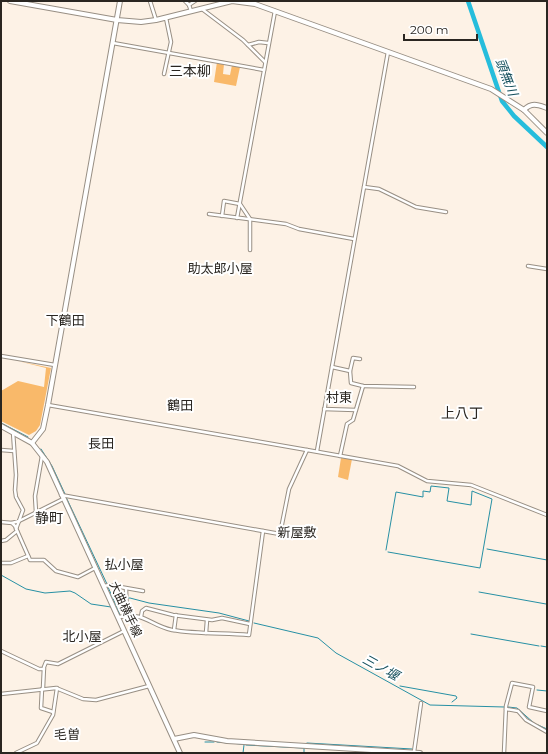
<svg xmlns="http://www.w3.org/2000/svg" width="548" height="754" font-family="Montserrat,'Noto Sans JP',sans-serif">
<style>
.green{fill:#f9b96a}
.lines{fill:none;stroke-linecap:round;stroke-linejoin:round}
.stream{stroke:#2790a4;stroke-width:1}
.river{stroke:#26bddc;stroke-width:4.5}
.street-casing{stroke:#988f84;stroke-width:4.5}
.secondary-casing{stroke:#988f84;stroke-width:6}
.primary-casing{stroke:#988f84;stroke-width:6}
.street{stroke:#fff;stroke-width:2.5}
.secondary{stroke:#fff;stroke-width:4}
.primary{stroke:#fff;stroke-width:4}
.labels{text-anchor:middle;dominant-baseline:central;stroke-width:4;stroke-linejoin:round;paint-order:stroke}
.street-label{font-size:12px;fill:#2a2621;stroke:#fff}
.water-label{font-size:13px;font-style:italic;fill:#144f5c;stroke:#fff}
.neighbourhood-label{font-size:13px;fill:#2a2621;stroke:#fff}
.quarter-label{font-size:14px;fill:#2a2621;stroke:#fff}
</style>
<rect width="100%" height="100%" fill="#fdf2e6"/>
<g class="green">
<polygon points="217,62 224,64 223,74 230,75 232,65 240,67 236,86 214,82"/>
<polygon points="18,361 51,368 40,425 36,431 29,435 1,421 1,391 18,381 44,387 46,368"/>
<polygon points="341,458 352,459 348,480 338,477"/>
</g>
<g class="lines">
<g class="stream">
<polyline points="1,423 28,437"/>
<polyline points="41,449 52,466 65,494"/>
<polyline points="66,497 107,584"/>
<polyline points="487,549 547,560"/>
<polyline points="386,550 396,492 423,497 423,491 430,492 431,486 449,488 447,501 471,505 472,491 492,499 480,568 388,552"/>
<polyline points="1,575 26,589 45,593 70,591 75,593 91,604 111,607"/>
<polyline points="108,587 120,615"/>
<polyline points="479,592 546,604"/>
<polyline points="117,604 123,598 130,598 149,603 219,613 249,621"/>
<polyline points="254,623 318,638 336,653 430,705 504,707"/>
<polyline points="471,634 539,646"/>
<polyline points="541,646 547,647"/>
<polyline points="400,686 456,696 457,698 452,702"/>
<polyline points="537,690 547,691"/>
<polyline points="508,707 517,708 535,724"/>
<polyline points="538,725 547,729"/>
<polyline points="205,742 214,742"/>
<polyline points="217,742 242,744"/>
<polyline points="307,743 412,749"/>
<polyline points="246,745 303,748"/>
<polyline points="243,753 244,745"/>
<polyline points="304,753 304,748"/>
</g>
<polyline class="river" points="468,1 502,101 514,116 547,147"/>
<g class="street-casing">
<g id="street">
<polyline points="150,1 156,20"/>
<polyline points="185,1 189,5 191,11"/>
<polyline points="189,5 195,1"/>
<polyline points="202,9 243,40 265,62"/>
<polyline points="113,43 264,70"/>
<polyline points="248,45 259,42 268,43"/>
<polyline points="164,74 171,42 166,18"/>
<polyline points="364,187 379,189 416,207 446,212"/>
<polyline points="209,214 286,224 299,229 354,239"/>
<polyline points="222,216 224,201 240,204 250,219 250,250"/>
<polyline points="237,218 275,11"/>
<polyline points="528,266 547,269"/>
<polyline points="1,356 55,365"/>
<polyline points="332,367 350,371 351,383 363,386 414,387"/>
<polyline points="350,371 353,358 360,359"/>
<polyline points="48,405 307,450"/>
<polyline points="324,409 356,410"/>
<polyline points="1,450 14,451"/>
<polyline points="317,451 388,52"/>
<polyline points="340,456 347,424 353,420 363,386"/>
<polyline points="61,495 280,534 289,489 307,450 398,466 427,481 471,485 547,515"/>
<polyline points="36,512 35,496 42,456"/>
<polyline points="1,522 12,523 15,526 30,560 44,560 56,571 78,577 95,568"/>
<polyline points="12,523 19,521 23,510 16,497 15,490 16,475 13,432"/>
<polyline points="16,529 19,521 63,499"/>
<polyline points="1,541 6,540 17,531"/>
<polyline points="1,563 11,563 28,556"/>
<polyline points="104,586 109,585 143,591"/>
<polyline points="126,589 127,616"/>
<path d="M119 617C146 612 149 625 172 630 197 634 224 633 249 635L263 531"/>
<polyline points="141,617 142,611 146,608 173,615 212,620 222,618 250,624"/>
<polyline points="174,630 176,615"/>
<polyline points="206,633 207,620"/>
<polyline points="1,651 39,669 44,669"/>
<polyline points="43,688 44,667 46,662 58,664 124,631"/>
<polyline points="42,689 41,708 53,712"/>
<polyline points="1,694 56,688 83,699 96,700 149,686"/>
<polyline points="506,709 518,711 526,720 547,732"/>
<polyline points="414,752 421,703"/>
<polyline points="16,753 37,743 53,715 57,688"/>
<polyline points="504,753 506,706 512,683 533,687 529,707 547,711"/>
</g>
</g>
<g class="secondary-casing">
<g id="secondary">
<path d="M524 110C532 102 538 105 547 108"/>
<polyline points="32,443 43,429 48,405 120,1"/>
<polyline points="174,739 194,735 227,741 420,753"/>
</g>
</g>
<g class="primary-casing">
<g id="primary">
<polyline points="10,1 117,20 141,22 156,20 232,1 255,4 491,89 524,110 547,133"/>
<polyline points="1,426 32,443 47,462 180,753"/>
</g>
</g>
<use href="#street" class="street"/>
<use href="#secondary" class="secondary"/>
<use href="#primary" class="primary"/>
</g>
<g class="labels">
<g class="street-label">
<text transform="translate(126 609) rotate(65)">大曲横手線</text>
</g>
<g class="water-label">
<text transform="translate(507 77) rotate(69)">頭無川</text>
<text transform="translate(381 667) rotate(29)">三ノ堰</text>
</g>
<g class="neighbourhood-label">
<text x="220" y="268">助太郎小屋</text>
<text x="65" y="320">下鶴田</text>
<text x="339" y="397">村東</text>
<text x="180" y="405">鶴田</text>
<text x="101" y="443">長田</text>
<text x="297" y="532">新屋敷</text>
<text x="124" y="564">払小屋</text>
<text x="82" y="636">北小屋</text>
<text x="67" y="734">毛曽</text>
</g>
<g class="quarter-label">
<text x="190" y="71">三本柳</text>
<text x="462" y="413">上八丁</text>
<text x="49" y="518">静町</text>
</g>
</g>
<rect width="548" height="754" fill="none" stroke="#2a2621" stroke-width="4"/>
<path d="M404 34v6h73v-6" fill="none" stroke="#2a2621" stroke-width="2"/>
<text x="410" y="34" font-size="12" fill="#2a2621" stroke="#ffffff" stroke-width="3" paint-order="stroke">200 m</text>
</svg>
